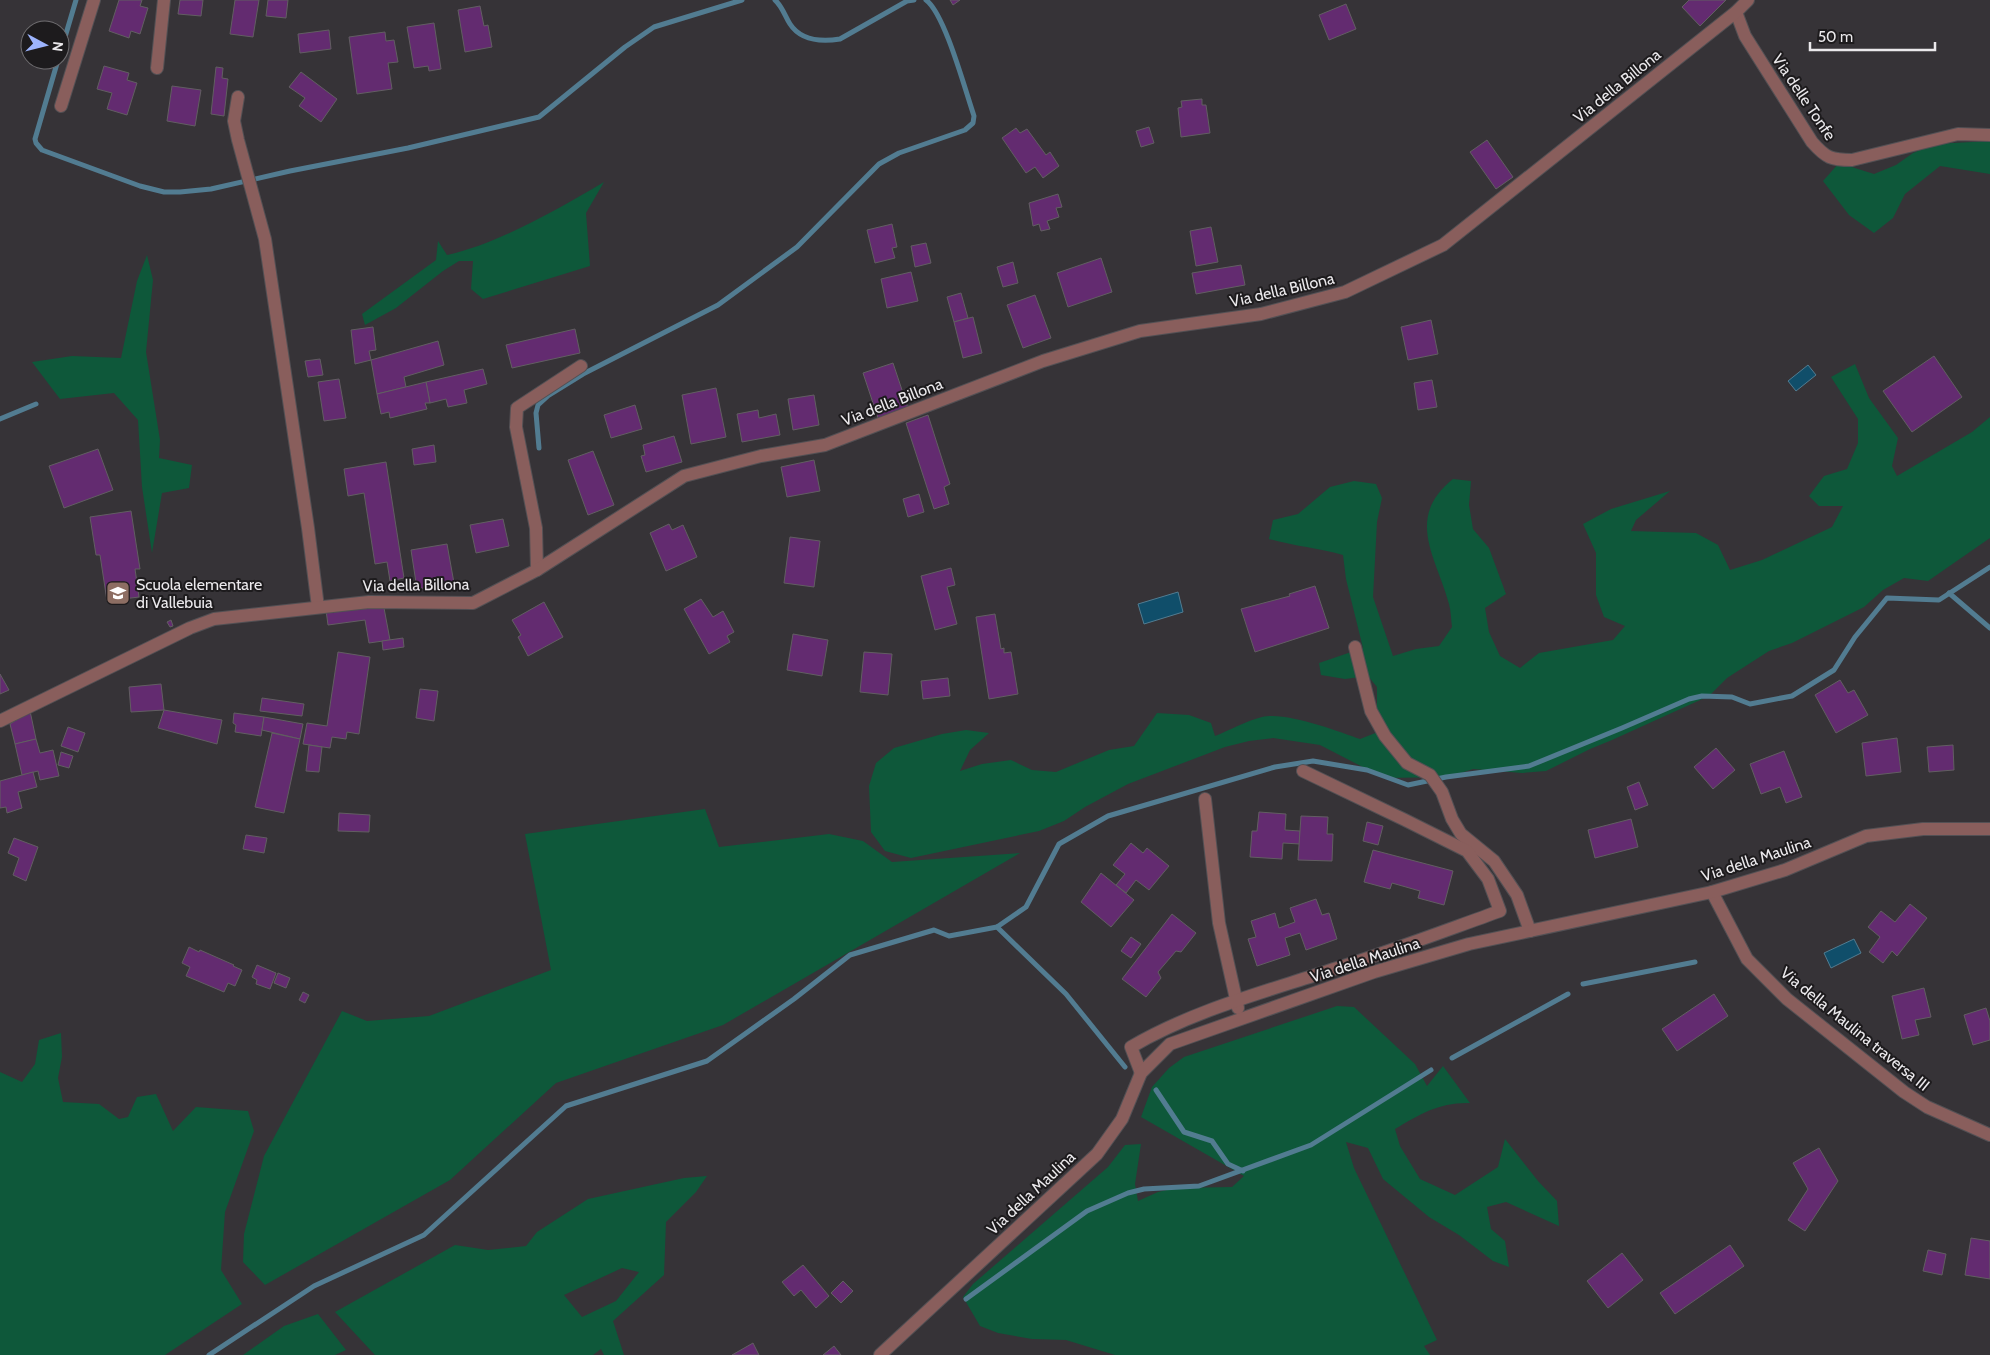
<svg xmlns="http://www.w3.org/2000/svg" width="1990" height="1355" font-family="Cabin,sans-serif">
<style>
.green{fill:#0e583a;fill-rule:evenodd}
.water{fill:#104e6a;stroke:#527c91}
.lines{fill:none;stroke-linecap:round;stroke-linejoin:round}
.stream{stroke:#527c91;stroke-width:5}
.building{fill:#632b70;stroke:#625e62}
.minor-casing{stroke:#535054;stroke-width:14}
.minor{stroke:#895e5c;stroke-width:12}
.labels{text-anchor:middle;dominant-baseline:central;stroke-width:4;stroke-linejoin:round;paint-order:stroke}
.street-label{font-size:16px;fill:#ebe9ec;stroke:#1d1b1d}
.poi-label{font-size:16px;fill:#ebe9ec;stroke:#1d1b1d;text-anchor:start}
</style>
<rect width="100%" height="100%" fill="#363337"/>
<g class="green">
<polygon points="1990,141 1990,174 1940,166 1905,194 1893,218 1874,233 1849,215 1823,181 1839,163 1874,174 1896,165 1913,153 1935,144"/>
<path d="M604 182 586 213 590 266 483 299 471 289 473 261H459L443 271 396 308 365 325 362 314 436 260 438 241 447 255C498 244 558 209 604 182Z"/>
<polygon points="147,255 153,280 146,352 160,440 159,458 192,465 189,488 162,493 152,553 142,487 138,420 114,393 60,399 32,362 72,356 121,358 137,281"/>
<path d="M1855 364 1869 398 1898 438 1892 466 1897 476 1972 432 1990 417V538L1928 581 1904 578 1883 590 1864 607 1792 643 1769 651 1727 678 1709 696 1612 740 1590 749 1546 771 1522 773 1473 769 1449 777 1384 778 1320 745 1273 738 1249 741 1225 747 1128 784 1085 807 1064 821 1039 831 911 858 885 851 871 832 869 786 876 763 894 748 942 734 966 730 989 733 970 750 960 771 982 764 1011 760 1032 770 1056 772 1109 750 1134 746 1157 713 1189 715 1211 723 1215 736C1230 730 1246 721 1262 717 1285 711 1338 731 1360 739L1383 730 1377 712V687L1368 676 1345 679 1321 675 1319 663 1363 648 1346 579 1343 555C1318 548 1294 546 1269 539L1273 520 1298 514 1330 487 1354 481 1376 484 1382 498 1377 522 1373 597 1393 656 1416 649 1439 646 1452 627C1451 620 1451 611 1449 604 1437 558 1404 518 1453 479L1471 481 1469 505 1473 529 1489 548 1506 594 1485 608 1489 632 1500 656 1520 668 1539 653 1613 640 1625 626 1604 617 1596 595V553L1583 524 1611 509 1670 491 1636 520 1631 531 1696 533 1718 545 1730 570 1762 560 1832 527 1843 506H1819L1809 496 1824 476 1847 469 1858 443V419L1831 377Z"/>
<polygon points="705,809 719,847 829,834 863,841 892,862 1020,853 723,1025 556,1083 450,1180 265,1285 243,1262 244,1234 264,1156 342,1011 367,1021 429,1016 551,970 525,834"/>
<path d="M1337 1006 1354 1007 1415 1064 1427 1086 1443 1066 1470 1103C1440 1102 1420 1114 1395 1129L1400 1146 1420 1179 1455 1195 1498 1167 1505 1139 1538 1181 1557 1201 1559 1226 1506 1202 1487 1207 1491 1229 1505 1241 1509 1267 1493 1261 1459 1235 1429 1217 1383 1179 1368 1148 1346 1142 1354 1168 1437 1340 1424 1346 1430 1355H1115L1066 1340 1032 1339 998 1333 980 1326 963 1297 973 1284 1108 1167 1125 1145 1141 1144 1135 1184 1138 1201 1158 1192 1176 1188 1232 1187 1244 1176 1141 1117 1152 1087 1169 1068 1184 1057Z"/>
<polygon points="61,1033 62,1057 58,1078 63,1102 99,1104 119,1119 128,1117 137,1097 156,1094 173,1131 196,1107 248,1111 254,1131 225,1212 221,1270 242,1304 165,1355 0,1355 0,1072 22,1082 35,1064 39,1040"/>
<path d="M707 1176 696 1192 666 1222 664 1275 613 1321 624 1355H604L601 1349 593 1355H375L335 1312 455 1245 488 1250 526 1246 537 1232 588 1199 684 1178ZM622 1268 639 1272 616 1301 582 1317 564 1295Z"/>
<polygon points="318,1314 346,1350 335,1355 243,1355 284,1326"/>
</g>
<g class="water">
<polygon points="1808,365 1816,375 1796,391 1788,381"/>
<polygon points="1178,592 1183,612 1144,624 1138,604"/>
<polygon points="1854,939 1861,953 1831,968 1824,953"/>
</g>
<g class="lines">
<g class="stream">
<path d="M775 0C782 6 785 16 790 24 801 41 821 42 840 39L907 1 914 0"/>
<polyline points="60,54 76,0"/>
<polyline points="58,60 35,139 36,143 42,150 140,186 164,192 180,192 211,189 290,171 408,148 539,117 625,47 654,27 742,0"/>
<polyline points="0,419 36,404"/>
<path d="M539 448 536 413 538 405 549 395 583 374 718 305 797 247 879 164 899 153 965 130 973 123 974 116C965 90 945 14 926 0"/>
<polyline points="1949,593 1990,628"/>
<polyline points="997,927 1066,994 1125,1067"/>
<polyline points="1583,984 1695,962"/>
<polyline points="1452,1058 1568,994"/>
<polyline points="1156,1090 1184,1132 1212,1141 1228,1164 1243,1171"/>
<polyline points="966,1299 1087,1211 1128,1193 1144,1189 1199,1186 1311,1145 1431,1070"/>
<polyline points="209,1355 314,1286 424,1235 566,1106 707,1061 794,999 850,955 934,930 949,936 997,927 1026,907 1059,844 1108,816 1275,767 1313,761 1367,770 1408,785 1446,777 1529,766 1622,728 1689,699 1702,696 1732,697 1750,704 1792,696 1834,670 1855,637 1887,598 1939,600 1990,567"/>
</g>
</g>
<g class="building">
<polygon points="119,0 142,0 140,6 148,8 140,34 131,31 129,38 109,31"/>
<polygon points="180,0 203,0 201,16 178,14"/>
<polygon points="235,0 259,0 253,37 230,34"/>
<polygon points="268,0 288,0 286,18 266,16"/>
<polygon points="950,0 960,0 953,5"/>
<polygon points="1689,0 1726,0 1700,26 1682,7"/>
<polygon points="1346,4 1356,29 1329,40 1319,15"/>
<polygon points="480,6 484,26 488,25 492,47 465,52 458,10"/>
<polygon points="434,23 441,69 429,71 428,66 414,68 407,27"/>
<polygon points="329,30 331,49 300,53 298,34"/>
<polygon points="385,32 386,41 394,40 398,62 388,63 392,89 357,94 349,37"/>
<polygon points="104,66 129,73 127,80 137,83 127,115 107,109 112,93 97,89"/>
<polygon points="216,67 223,68 222,78 228,79 224,116 211,114"/>
<polygon points="301,72 337,99 321,122 299,106 305,98 289,87"/>
<polygon points="172,86 201,90 195,126 167,121"/>
<polygon points="1202,99 1202,105 1206,105 1210,133 1181,137 1178,108 1182,107 1181,101"/>
<polygon points="1149,127 1154,143 1141,147 1136,131"/>
<polygon points="1016,128 1020,133 1027,129 1046,155 1050,152 1059,166 1043,178 1035,167 1026,173 1002,138"/>
<polygon points="1487,140 1513,177 1496,189 1470,152"/>
<polygon points="1058,194 1062,207 1056,208 1059,217 1047,221 1050,229 1041,231 1039,224 1033,226 1029,203"/>
<polygon points="892,224 897,247 892,248 895,258 875,263 867,230"/>
<polygon points="1211,227 1218,262 1196,266 1190,231"/>
<polygon points="926,243 931,263 915,267 911,246"/>
<polygon points="1101,258 1112,292 1068,307 1057,273"/>
<polygon points="1013,262 1018,283 1003,287 997,267"/>
<polygon points="1241,265 1245,285 1196,294 1192,273"/>
<polygon points="911,272 918,301 887,308 881,279"/>
<polygon points="961,293 968,318 954,322 947,297"/>
<polygon points="1035,295 1051,338 1023,348 1007,305"/>
<polygon points="973,317 982,353 963,358 954,322"/>
<polygon points="1431,320 1438,354 1408,360 1401,327"/>
<polygon points="373,327 376,350 369,351 371,360 355,364 351,330"/>
<polygon points="575,329 580,353 512,368 506,345"/>
<polygon points="438,341 444,365 404,377 406,387 377,394 371,360"/>
<polygon points="1934,356 1962,397 1912,432 1883,391"/>
<polygon points="320,359 323,375 308,377 305,361"/>
<polygon points="893,363 908,408 878,418 863,373"/>
<polygon points="483,369 487,384 464,390 467,403 448,407 446,399 430,403 426,382"/>
<polygon points="339,379 346,418 324,421 318,382"/>
<polygon points="1432,380 1437,407 1418,410 1414,383"/>
<polygon points="426,382 430,403 425,403 427,409 390,418 389,412 381,414 377,394"/>
<polygon points="716,388 726,437 691,444 682,395"/>
<polygon points="814,395 819,425 793,430 788,399"/>
<polygon points="635,405 642,429 611,438 604,415"/>
<polygon points="758,410 759,418 776,414 780,435 742,442 737,414"/>
<polygon points="928,415 950,484 944,487 949,504 934,509 906,423"/>
<polygon points="674,436 682,462 646,472 641,456 645,455 643,445"/>
<polygon points="434,445 436,462 414,465 412,449"/>
<polygon points="98,449 113,490 64,508 49,466"/>
<polygon points="593,451 614,505 588,515 568,460"/>
<polygon points="814,460 820,491 787,497 781,467"/>
<polygon points="386,462 404,578 390,581 387,562 375,564 364,493 348,496 344,469"/>
<polygon points="919,494 924,512 908,517 903,499"/>
<polygon points="131,511 140,569 135,569 139,597 107,601 100,555 96,555 90,517"/>
<polygon points="503,519 509,546 476,553 470,525"/>
<polygon points="669,524 672,530 683,525 697,557 666,571 650,533"/>
<polygon points="790,537 820,541 814,587 784,583"/>
<polygon points="447,544 454,583 417,589 411,550"/>
<polygon points="951,568 955,585 947,587 957,624 935,630 921,576"/>
<polygon points="1315,586 1329,628 1255,652 1241,609 1290,596 1289,594"/>
<polygon points="701,599 713,617 723,611 734,632 727,636 730,642 709,654 684,609"/>
<polygon points="544,602 563,637 528,656 518,637 521,635 512,620"/>
<polygon points="384,608 390,640 369,643 365,620 328,625 326,610"/>
<polygon points="995,614 1001,649 1004,648 1004,653 1011,652 1018,694 989,699 976,617"/>
<polygon points="171,620 173,626 170,627 167,622"/>
<polygon points="793,634 828,640 822,676 787,670"/>
<polygon points="403,638 404,647 383,650 382,641"/>
<polygon points="338,652 370,657 359,734 347,732 346,739 332,737 330,748 303,744 307,723 327,726"/>
<polygon points="864,652 892,654 888,695 860,692"/>
<polygon points="0,674 9,690 0,694"/>
<polygon points="948,678 950,696 923,699 921,681"/>
<polygon points="1840,680 1848,693 1854,690 1868,715 1836,733 1815,695"/>
<polygon points="161,684 164,710 131,712 129,687"/>
<polygon points="420,689 438,691 434,721 416,718"/>
<polygon points="262,698 304,704 302,716 260,711"/>
<polygon points="164,710 222,720 217,744 158,728"/>
<polygon points="30,711 36,739 15,744 10,724"/>
<polygon points="234,713 264,717 261,736 235,732 236,725 233,723"/>
<polygon points="264,717 303,724 300,739 262,730"/>
<polygon points="68,727 85,733 78,752 61,746"/>
<polygon points="272,733 300,739 284,813 255,807"/>
<polygon points="1897,738 1901,772 1866,776 1862,743"/>
<polygon points="36,739 40,753 53,750 59,776 40,780 38,771 22,775 15,744"/>
<polygon points="309,745 322,747 319,772 306,771"/>
<polygon points="1953,745 1954,770 1929,772 1927,747"/>
<polygon points="1716,748 1735,770 1713,789 1694,767"/>
<polygon points="1784,751 1802,797 1786,803 1780,787 1761,794 1750,764"/>
<polygon points="61,752 73,756 69,768 58,765"/>
<polygon points="33,772 37,787 18,792 22,808 7,813 6,807 0,808 0,781"/>
<polygon points="1639,782 1648,805 1635,810 1627,787"/>
<polygon points="1259,812 1286,814 1285,830 1300,831 1300,844 1283,843 1282,859 1250,857 1252,831 1257,831"/>
<polygon points="339,813 370,815 369,832 338,831"/>
<polygon points="1301,816 1328,817 1327,834 1333,834 1332,861 1298,860"/>
<polygon points="1631,819 1638,847 1595,858 1588,830"/>
<polygon points="1367,822 1383,826 1378,845 1363,841"/>
<polygon points="246,835 267,838 264,853 243,849"/>
<polygon points="14,838 38,847 26,881 13,875 19,858 8,853"/>
<polygon points="1131,843 1143,853 1147,848 1169,866 1149,890 1136,880 1126,893 1116,885 1125,874 1113,865"/>
<polygon points="1373,850 1453,871 1444,905 1418,898 1420,891 1392,883 1390,889 1364,882"/>
<polygon points="1101,873 1134,900 1111,927 1081,902"/>
<polygon points="1316,899 1322,915 1329,913 1337,939 1306,950 1300,933 1285,938 1290,955 1257,966 1248,939 1256,937 1251,921 1275,913 1279,928 1295,922 1290,908"/>
<polygon points="1910,904 1927,918 1897,956 1892,951 1883,963 1869,952 1880,937 1868,927 1881,911 1895,922"/>
<polygon points="1172,914 1196,933 1181,952 1176,951 1158,972 1161,978 1146,997 1122,979"/>
<polygon points="1131,937 1141,944 1131,958 1121,951"/>
<polygon points="189,947 199,952 200,950 234,965 233,966 242,970 235,986 228,983 224,992 186,976 190,967 182,963"/>
<polygon points="257,965 276,973 270,989 256,984 257,980 252,977"/>
<polygon points="278,973 290,978 286,988 274,983"/>
<polygon points="1924,988 1931,1017 1915,1020 1919,1035 1902,1039 1892,996"/>
<polygon points="303,992 309,995 305,1003 299,1000"/>
<polygon points="1714,994 1728,1016 1677,1051 1662,1029"/>
<polygon points="1986,1008 1990,1021 1990,1040 1973,1045 1964,1015"/>
<polygon points="1819,1148 1838,1181 1805,1231 1788,1220 1808,1189 1793,1163"/>
<polygon points="1971,1238 1990,1241 1990,1279 1965,1275"/>
<polygon points="1730,1245 1744,1266 1675,1314 1660,1293"/>
<polygon points="1928,1250 1946,1254 1942,1275 1923,1271"/>
<polygon points="1622,1253 1643,1280 1608,1308 1587,1281"/>
<polygon points="803,1265 829,1296 816,1308 801,1290 794,1296 782,1282"/>
<polygon points="843,1281 853,1291 841,1303 831,1293"/>
<polygon points="753,1343 759,1355 732,1355"/>
<polygon points="834,1346 841,1355 823,1355"/>
</g>
<g class="lines">
<g class="minor-casing">
<g id="minor">
<path d="M1736 12 1745 36 1812 142C1826 158 1831 160 1852 160L1958 134 1990 135"/>
<polyline points="157,68 164,0"/>
<polyline points="238,97 234,121 238,140 265,239 308,528 318,607"/>
<polyline points="61,106 94,0"/>
<polyline points="537,570 536,528 516,427 517,408 581,366"/>
<polyline points="1355,647 1371,711 1385,736 1407,763 1430,775 1442,792 1452,819 1461,834 1494,861 1517,895 1530,931"/>
<polyline points="0,721 190,628 214,619 369,602 473,603 537,570 684,476 761,456 825,445 1043,361 1140,331 1261,314 1345,292 1443,245 1736,12 1748,0"/>
<polyline points="1205,799 1219,923 1238,1008"/>
<polyline points="1712,892 1747,959 1787,999 1904,1092 1927,1107 1990,1135"/>
<path d="M1141 1073 1131 1047C1194 1010 1265 992 1334 969 1389 952 1444 931 1500 911L1488 879 1467 851 1405 820 1303 771"/>
<polyline points="880,1355 1097,1154 1122,1119 1141,1073 1170,1044 1374,972 1469,944 1712,892 1785,870 1866,836 1923,829 1990,829"/>
</g>
</g>
<use href="#minor" class="minor"/>
</g>
<defs>
<g id="school-square" transform="scale(1.25)"><rect x="-9" y="-9" width="18" height="18" rx="4" fill="#8d6e63" stroke="#1d1b1d"/><path d="M0-5L7-2L0 1L-7-2ZM-4 1L0 2.5L4 1V4Q0 6-4 4Z" fill="#fff"/></g>
</defs>
<g fill-rule="evenodd">
<use href="#school-square" x="118" y="593"/>
</g>
<g class="labels">
<g class="street-label">
<text transform="translate(1617 86) rotate(-39)">Via della Billona</text>
<text transform="translate(1804 97) rotate(56)">Via delle Tonfe</text>
<text transform="translate(1282 290) rotate(-13)">Via della Billona</text>
<text transform="translate(892 402) rotate(-21)">Via della Billona</text>
<text transform="translate(416 585) rotate(-1)">Via della Billona</text>
<text transform="translate(1756 859) rotate(-18)">Via della Maulina</text>
<text transform="translate(1365 960) rotate(-18)">Via della Maulina</text>
<text transform="translate(1855 1029) rotate(39)">Via della Maulina traversa III</text>
<text transform="translate(1031 1193) rotate(-43)">Via della Maulina</text>
</g>
<g class="poi-label">
<text x="136" y="584">Scuola elementare<tspan x="136" dy="18">di Vallebuia</tspan></text>
</g>
</g>
<g transform="translate(45 45) rotate(97)"><circle r="24" fill="#1d1b1d" stroke="#6f6d70"/>
<path d="M0-4L9 19L0 12L-9 19Z" fill="#9db4fd"/>
<text y="-8" font-size="14" font-weight="bold" text-anchor="middle" fill="#ebe9ec">N</text>
</g>
<path d="M1810 42v8h125v-8" fill="none" stroke="#ebe9ec" stroke-width="2.5"/>
<text x="1818" y="42" font-size="15" fill="#ebe9ec" stroke="#1d1b1d" stroke-width="4" paint-order="stroke">50 m</text>
</svg>
